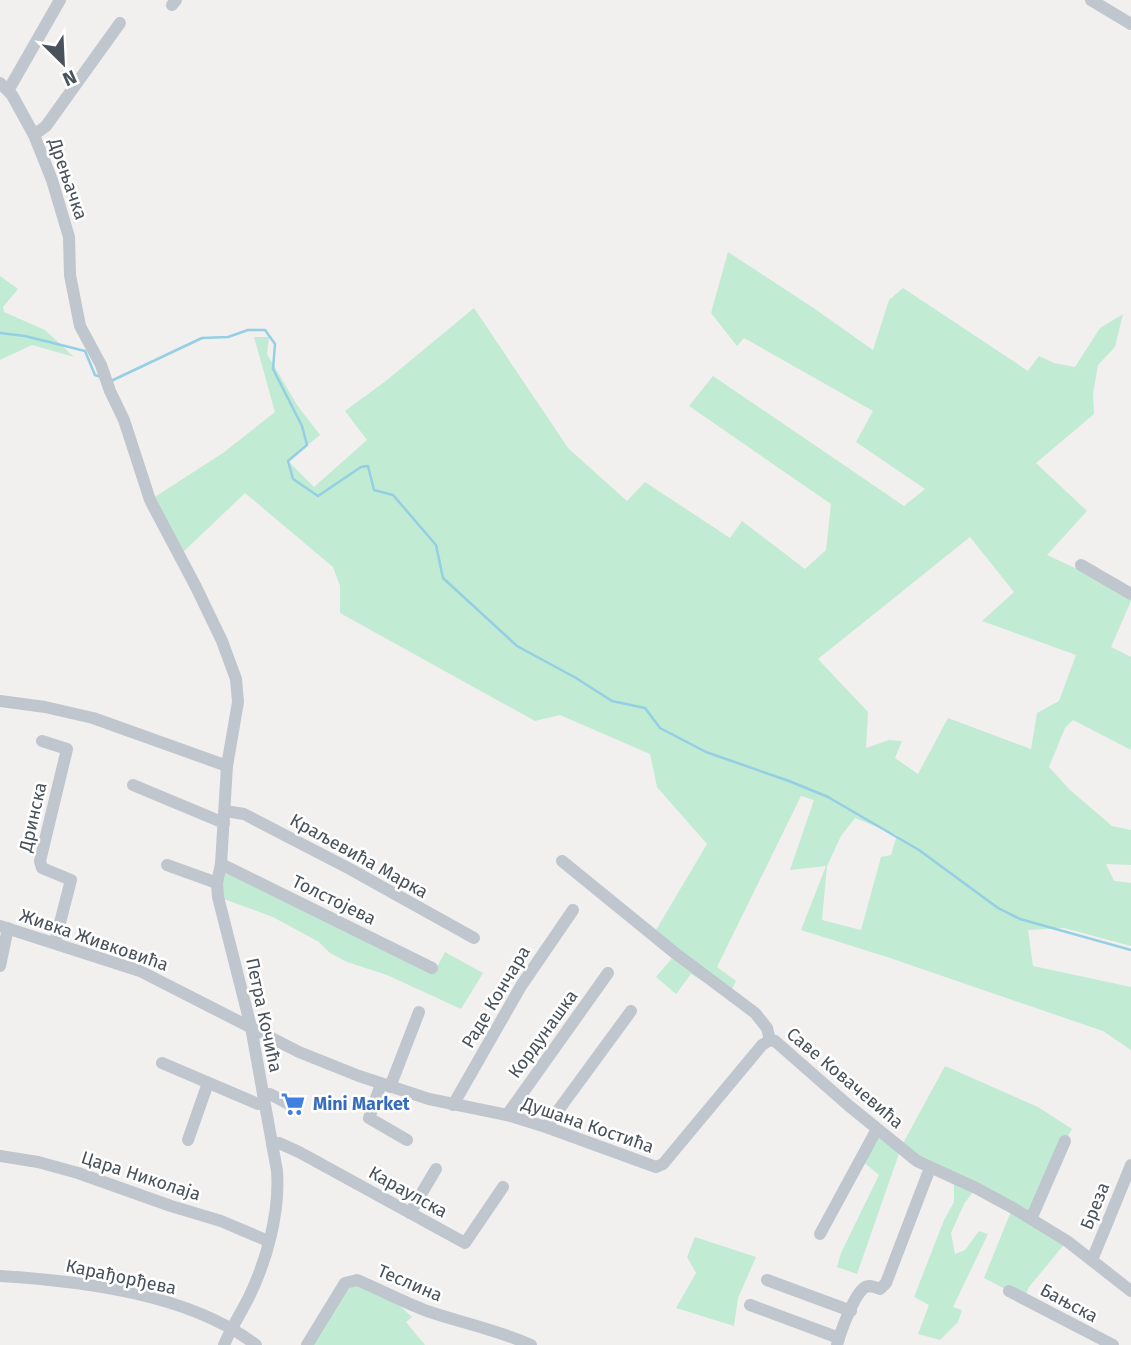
<svg xmlns="http://www.w3.org/2000/svg" width="1131" height="1345" font-family="'Fira Sans',sans-serif">
<style>
.green{fill:#c2ebd4;fill-rule:evenodd}
.lines{fill:none;stroke-linecap:round;stroke-linejoin:round}
.stream{stroke:#94cfe3;stroke-width:2.5}
.minor{stroke:#bfc6cd;stroke-width:12}
.labels{text-anchor:middle;dominant-baseline:central;stroke-width:5;stroke-linejoin:round;paint-order:stroke}
.street-label{font-size:18px;fill:#49525b;stroke:#fff}
.shop-label{font-size:18px;font-weight:bold;fill:#366cbe;stroke:#fff;text-anchor:start}
</style>
<rect width="100%" height="100%" fill="#f2efef"/>
<g class="green">
<path d="M728 252 815 309 873 350 889 300 903 288 1028 371 1039 356 1054 363 1075 367 1100 328 1123 314 1115 347 1098 365 1093 394 1094 414 1036 463 1087 511 1047 555 1131 594V601L1111 647 1131 657V750L1073 720 1065 728 1049 767 1069 789 1112 826 1131 830V865L1106 864 1114 881 1131 883V946L1064 928 1028 930 1033 966 1131 987V1050L1103 1031 887 957 801 930 826 866 790 870 814 800 801 796 717 967 736 981 728 997 691 974 676 994 656 977 678 951 656 930 707 844 657 787 650 754 560 715 535 721 340 613V586L333 567 245 493 179 556 150 500 223 453 275 412 254 337H269L267 354 297 405 320 435 288 461 314 487 367 440 345 411 387 380 474 308 568 448 627 501 645 482 730 538 742 521 805 569 826 550 831 504 689 406 713 376 904 506 925 489 856 442 873 411 744 338 737 346 711 313ZM970 537 1014 592 982 621 1076 655 1059 701 1037 713 1031 749 948 718 918 774 895 758 902 741 889 740 866 748 868 712 818 659ZM855 818 897 835 891 855 881 857 861 930 822 920 827 866 841 836Z"/>
<polygon points="0,276 18,289 3,307 4,312 45,330 74,357 32,345 0,360"/>
<polygon points="221,864 435,971 445,952 483,973 461,1009 387,975 347,962 330,953 319,942 273,917 218,897"/>
<polygon points="945,1066 1038,1107 1072,1129 1065,1141 1031,1219 1067,1241 1029,1287 1024,1299 984,1278 1012,1209 976,1188 964,1204 951,1233 955,1254 965,1250 979,1231 988,1234 953,1307 962,1310 958,1322 940,1340 918,1334 929,1305 914,1297 944,1220 954,1202 954,1178 901,1148 857,1274 837,1267 841,1253 879,1175 860,1159 877,1129 901,1147"/>
<polygon points="695,1237 756,1257 738,1298 734,1326 676,1308 696,1273 687,1257"/>
<polygon points="345,1283 389,1296 412,1317 406,1322 425,1345 311,1345"/>
</g>
<g class="lines">
<g class="stream">
<polyline points="0,333 25,336 85,351 95,375 101,377"/>
<polyline points="111,381 202,338 228,337 248,330 265,330 275,344 273,369 302,426 307,445 288,461 293,479 318,496 361,467 368,466 374,490 393,495 436,545 443,578 517,646 576,678 612,701 645,708 660,728 706,752 789,781 828,797 919,850 998,908 1020,919 1131,950"/>
</g>
<g class="minor">
<polyline points="1091,0 1131,24"/>
<polyline points="172,5 176,0"/>
<path d="M0 83 12 95 34 135 52 180 69 237 70 275 80 326 101 365 110 391 124 420 150 500 196 587 222 641 236 679 238 702 227 766 221 864 217 883 218 897 251 1027 277 1171C280 1212 267 1260 249 1297 241 1313 231 1328 224 1345"/>
<polyline points="9,89 60,0"/>
<polyline points="34,135 46,126 120,23"/>
<polyline points="1081,565 1131,594"/>
<polyline points="0,701 45,707 93,718 227,766"/>
<polyline points="42,741 67,749 40,861 42,868 71,880 55,942"/>
<polyline points="133,785 224,823"/>
<polyline points="225,811 244,814 350,869 474,938"/>
<polyline points="562,861 675,953 755,1013 767,1028 770,1040 775,1041 848,1105 917,1161 976,1188 1013,1208 1067,1241 1131,1291"/>
<polyline points="221,864 432,968"/>
<polyline points="167,865 217,883"/>
<polyline points="0,926 140,971 299,1052 359,1076 429,1099 507,1115 546,1127 656,1167 663,1164 762,1045 770,1040"/>
<polyline points="0,966 8,928"/>
<polyline points="162,1063 258,1104 264,1104"/>
<polyline points="381,1084 369,1118 407,1140"/>
<polyline points="390,1087 419,1012"/>
<polyline points="263,1094 270,1094 294,1107"/>
<polyline points="453,1105 521,986 573,910"/>
<polyline points="507,1115 608,973"/>
<polyline points="546,1127 631,1011"/>
<polyline points="188,1140 208,1083"/>
<polyline points="272,1144 279,1143 299,1152 465,1243 503,1187"/>
<polyline points="0,1156 38,1162 78,1173 171,1206 221,1221 268,1241"/>
<polyline points="410,1213 436,1169"/>
<polyline points="1031,1219 1065,1141"/>
<polyline points="820,1234 877,1129"/>
<polyline points="1092,1260 1131,1165"/>
<path d="M0 1276C82 1281 190 1294 256 1345"/>
<polyline points="767,1280 851,1311"/>
<polyline points="1009,1291 1113,1345"/>
<polyline points="750,1305 839,1338"/>
<path d="M307 1345 345 1283 357 1280C381 1290 403 1302 427 1311 462 1323 498 1330 531 1345"/>
<path d="M837 1345C840 1333 854 1295 864 1288 869 1284 875 1287 880 1289L886 1283 930 1168"/>
</g>
</g>
<defs>
<g id="supermarket-bare" transform="scale(1.89)"><path d="M-6-5.5h2.5l.6 2H6L4.5 2H-2.5L-4.4-4H-6ZM-1.5 3.2a1.3 1.3 0 1 0 .1 0ZM3 3.2a1.3 1.3 0 1 0 .1 0Z" fill="#3f7fe0" stroke="#fff" stroke-width="2.5" paint-order="stroke"/></g>
</defs>
<g fill-rule="evenodd">
<use href="#supermarket-bare" x="293" y="1104"/>
</g>
<g class="labels">
<g class="street-label">
<text transform="translate(68 179) rotate(71)">Дрењачка</text>
<text transform="translate(33 817) rotate(-77)">Дринска</text>
<text transform="translate(359 856) rotate(29)">Краљевића Марка</text>
<text transform="translate(334 900) rotate(26)">Толстојева</text>
<text transform="translate(94 940) rotate(19)">Живка Живковића</text>
<text transform="translate(496 997) rotate(-59)">Раде Кончара</text>
<text transform="translate(264 1015) rotate(78)">Петра Кочића</text>
<text transform="translate(543 1034) rotate(-54)">Кордунашка</text>
<text transform="translate(845 1078) rotate(40)">Саве Ковачевића</text>
<text transform="translate(588 1125) rotate(19)">Душана Костића</text>
<text transform="translate(141 1176) rotate(18)">Цара Николаја</text>
<text transform="translate(408 1192) rotate(29)">Караулска</text>
<text transform="translate(1095 1206) rotate(-68)">Бреза</text>
<text transform="translate(121 1277) rotate(12)">Карађорђева</text>
<text transform="translate(410 1283) rotate(23)">Теслина</text>
<text transform="translate(1069 1303) rotate(28)">Бањска</text>
</g>
<g class="shop-label">
<text x="313" y="1104">Mini Market</text>
</g>
</g>
<g transform="translate(63 63) rotate(156)" stroke="#ffffff" stroke-width="5" paint-order="stroke">
<path d="M0-5L12 26L0 18L-12 26Z" fill="#49525b"/>
<text y="-10" font-size="19" font-weight="bold" text-anchor="middle" fill="#49525b">N</text>
</g>
</svg>
